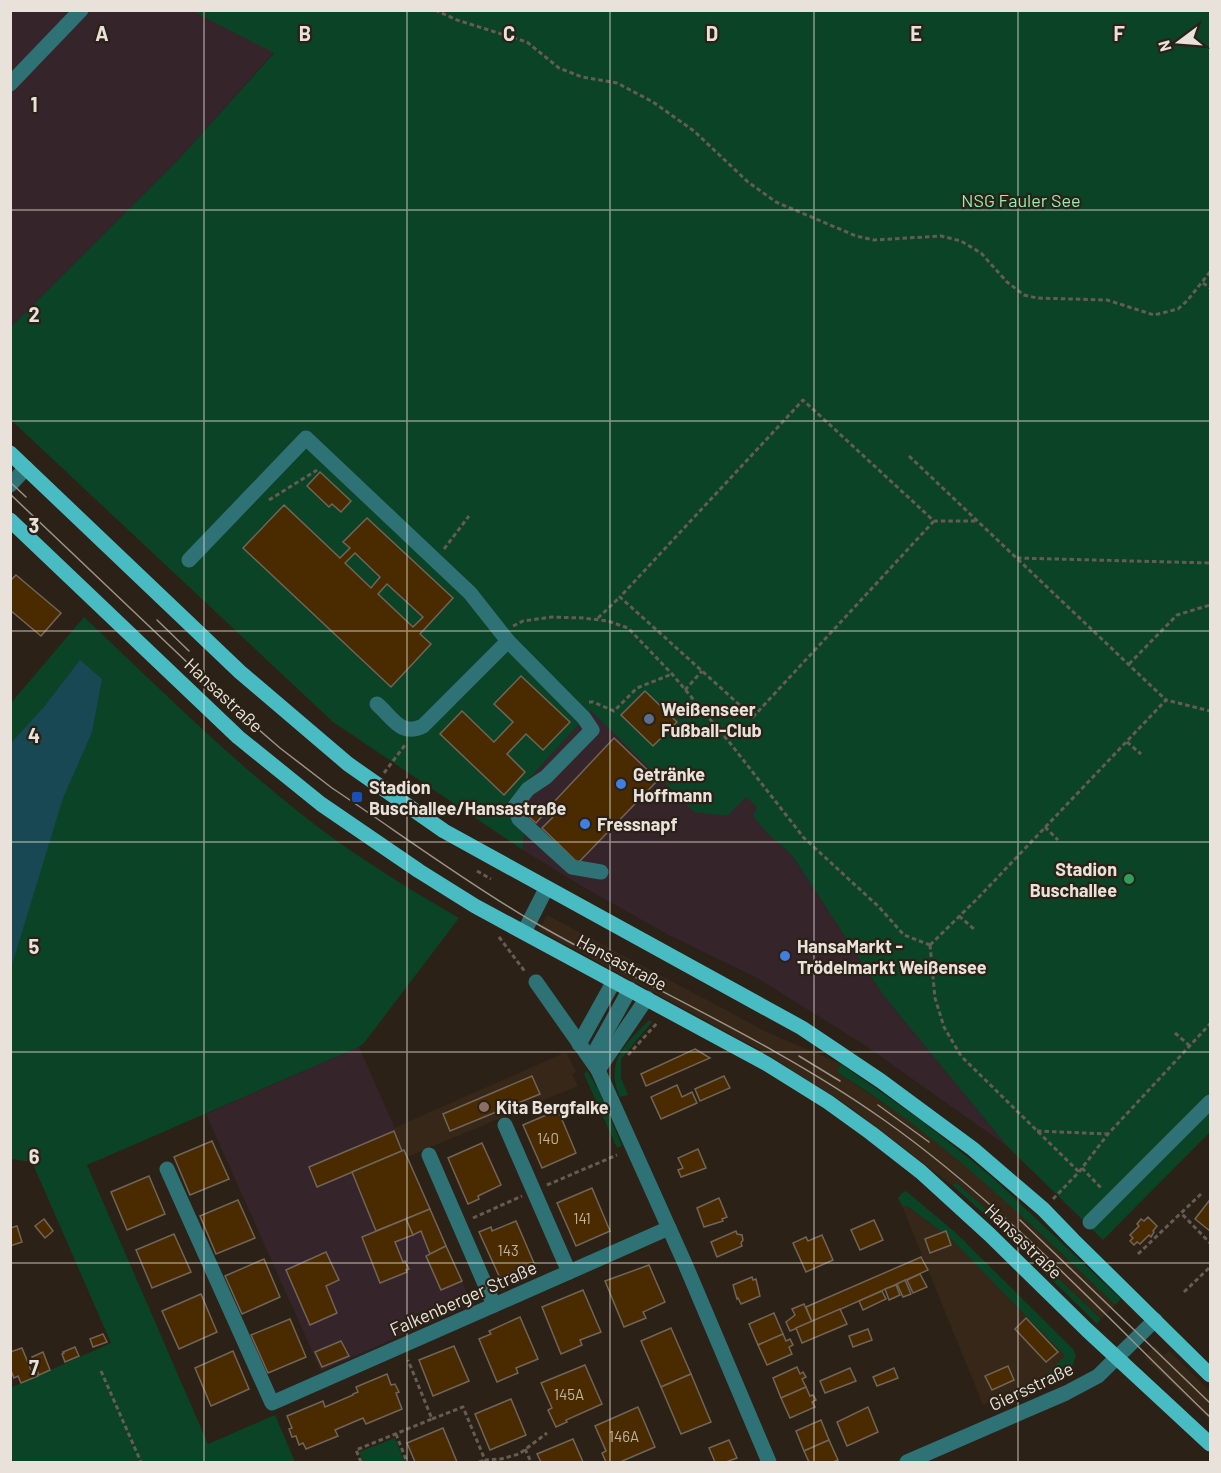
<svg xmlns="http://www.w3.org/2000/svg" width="1221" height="1473" font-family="Barlow,sans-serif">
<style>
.commercial{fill:#36242b}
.built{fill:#362718}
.green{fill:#0b4326}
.water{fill:#184854}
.building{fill:#4a2b00;stroke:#706558;stroke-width:1.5;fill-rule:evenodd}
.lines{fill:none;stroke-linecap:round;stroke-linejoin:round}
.path{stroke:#655c53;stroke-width:3;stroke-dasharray:4.5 3;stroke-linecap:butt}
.minor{stroke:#2e7275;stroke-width:15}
.major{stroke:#49bcc3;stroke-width:15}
.tram{stroke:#9a9289;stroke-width:1.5}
.grid{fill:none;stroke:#e9e2db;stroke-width:1.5;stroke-opacity:0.55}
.service-dot{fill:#5c6f8a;stroke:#2b2116;stroke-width:2}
.shop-dot{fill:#3f7fe0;stroke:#2b2116;stroke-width:2}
.transit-dot{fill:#1a4fb4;stroke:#2b2116;stroke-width:2}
.leisure-dot{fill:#2e9e5b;stroke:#2b2116;stroke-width:2}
.education-dot{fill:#8d6e63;stroke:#2b2116;stroke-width:2}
.labels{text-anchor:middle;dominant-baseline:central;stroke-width:4.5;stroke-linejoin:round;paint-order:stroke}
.number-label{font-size:15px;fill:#c1b4a4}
.park-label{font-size:18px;fill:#91eeb4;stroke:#2b2116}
.street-label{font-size:18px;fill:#e9e2db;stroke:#2b2116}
.poi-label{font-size:18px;font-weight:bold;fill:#e9e2db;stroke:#2b2116;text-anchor:start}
.grid-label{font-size:20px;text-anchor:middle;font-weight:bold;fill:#e9e2db;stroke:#2b2116;stroke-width:4.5;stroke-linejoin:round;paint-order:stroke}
</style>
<rect width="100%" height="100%" fill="#2b2116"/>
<g class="commercial">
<polygon points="11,11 192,11 274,52 179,159 11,327"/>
<polygon points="591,711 746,796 770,819 792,855 883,995 1007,1146 866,1046 759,979 667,934 585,888 523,850 527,781"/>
<polygon points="359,1047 472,1304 321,1371 206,1114"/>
</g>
<g class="built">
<polygon points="547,915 767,1032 841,1064 837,1072 903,1116 982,1178 1115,1305 1101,1319 997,1219 957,1183 953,1186 854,1110 767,1054 539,930"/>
<polygon points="566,1052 576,1072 572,1074 578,1086 407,1157 394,1128"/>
<polygon points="902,1206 907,1206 942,1232 946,1231 948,1236 1066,1356 1040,1380 983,1405"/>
<polygon points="1155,1346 1164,1355 1169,1351 1210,1391 1210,1420 1144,1357"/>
</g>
<g class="green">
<polygon points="192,11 1210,11 1210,1132 1103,1240 1007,1146 883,995 792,855 766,832 753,816 757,807 746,797 727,816 694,812 591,711 527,781 523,850 333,722 11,420 11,327 179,159 274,53"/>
<path d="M84 617C159 688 232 761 314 824 360 859 409 889 459 918L364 1043 359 1047 87 1165 208 1444 275 1415 295 1462H11L10 1388 111 1343 32 1162 10 1159 11 703Z"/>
<path d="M649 1020 652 1022 621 1059V1078L628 1095 620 1097C604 1061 626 1044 649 1020Z"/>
<path d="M841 1064 922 1121 992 1177 1121 1299 1115 1305C1026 1219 942 1137 837 1072Z"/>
<polygon points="587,1071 598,1089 622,1146 617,1148 584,1074"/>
<polygon points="956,1182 997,1219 1101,1319 1097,1324 990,1219 953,1186"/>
<polygon points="906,1191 955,1232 1073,1349 1076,1356 1072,1367 1061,1374 1040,1380 1065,1356 948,1236 946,1231 942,1232 907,1206 902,1206 898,1198 902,1193"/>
<polygon points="395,1438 405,1462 363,1462 359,1452"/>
</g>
<polygon class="water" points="80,660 102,679 92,732 63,798 11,968 11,743 44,707"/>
<g class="building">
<polygon points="320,472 351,501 341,512 332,504 329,507 307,486"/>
<path d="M284 505 340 558 350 548 343 542 367 518 453 598 420 634 431 644 391 687 243 548ZM355 553 380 577 371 588 345 563ZM387 584 423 617 413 627 378 594Z"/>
<polygon points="16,575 61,613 41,636 10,610 10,581"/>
<polygon points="521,676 570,722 543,750 526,734 507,754 525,772 504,795 440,734 462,711 494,742 513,722 494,704"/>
<polygon points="645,691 677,722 653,746 621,715"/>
<polygon points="614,738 658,780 578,863 542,828 559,811 552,804"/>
<polygon points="536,805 545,813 536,823 527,815"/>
<polygon points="695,1049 710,1058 646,1086 641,1074"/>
<polygon points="532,1076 540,1094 450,1131 443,1114"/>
<polygon points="724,1076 730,1088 700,1101 695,1089"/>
<polygon points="677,1085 682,1097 692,1092 697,1103 661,1119 651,1097"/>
<polygon points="558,1110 576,1153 542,1168 523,1125"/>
<polygon points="394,1131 402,1151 317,1187 309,1167"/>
<polygon points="212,1141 229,1179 190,1195 174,1157"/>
<polygon points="482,1143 501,1185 478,1196 479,1199 468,1204 448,1158"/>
<polygon points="698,1149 706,1168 681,1177 678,1170 683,1168 678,1158"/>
<polygon points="404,1150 430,1209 376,1231 352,1172"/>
<polygon points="149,1176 165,1214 127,1230 111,1192"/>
<polygon points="592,1188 610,1231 576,1246 557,1203"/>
<polygon points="719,1198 727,1217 722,1219 723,1221 704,1227 697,1208"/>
<polygon points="238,1200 255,1238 216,1254 200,1216"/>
<polygon points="1209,1201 1210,1202 1210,1231 1195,1219"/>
<polygon points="430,1209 446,1246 430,1254 421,1231 413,1235 406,1219"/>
<polygon points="1148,1217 1157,1226 1153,1231 1154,1232 1151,1237 1149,1235 1140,1244 1137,1242 1134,1245 1130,1241 1133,1238 1130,1235 1139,1226 1137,1224 1141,1219 1144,1221"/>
<polygon points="44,1219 53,1231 45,1238 35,1226"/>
<polygon points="406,1219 413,1235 395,1242 403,1262 405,1261 409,1269 406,1270 407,1272 380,1283 362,1237"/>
<polygon points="874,1220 883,1240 860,1250 851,1230"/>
<polygon points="516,1221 534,1263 500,1278 479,1232 491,1227 492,1231"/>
<polygon points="17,1226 22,1242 10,1246 10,1228"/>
<polygon points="736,1231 737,1234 742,1235 743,1240 741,1243 742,1246 717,1257 711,1242"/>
<polygon points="946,1231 951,1245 930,1253 925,1239"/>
<polygon points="174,1234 191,1272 152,1288 136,1250"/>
<polygon points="822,1235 833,1260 806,1272 793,1243 806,1237 808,1241"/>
<polygon points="446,1246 462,1281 441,1290 426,1256"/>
<polygon points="326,1252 339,1280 326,1286 337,1313 310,1325 286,1270"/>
<polygon points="921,1257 928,1270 812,1322 806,1307"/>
<polygon points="264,1259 280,1297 242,1314 225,1276"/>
<polygon points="649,1265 665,1302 643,1312 646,1318 624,1327 605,1281"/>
<polygon points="920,1274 927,1287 913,1293 907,1280"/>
<polygon points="752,1277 753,1280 756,1279 760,1296 741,1304 738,1298 737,1299 733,1285"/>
<polygon points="905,1280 911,1294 903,1297 897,1284"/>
<polygon points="896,1285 900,1295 889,1300 885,1289"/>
<polygon points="583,1290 601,1332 580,1340 582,1345 561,1354 542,1307"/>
<polygon points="882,1291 886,1299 863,1310 859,1301"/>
<polygon points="201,1294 217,1332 179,1349 162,1311"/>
<polygon points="804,1304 812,1322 790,1331 786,1322 795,1315 792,1309"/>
<polygon points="840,1309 847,1324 802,1343 796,1328"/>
<polygon points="774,1313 783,1334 758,1345 749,1324"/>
<polygon points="520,1317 538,1359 516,1368 518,1373 497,1382 479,1339 491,1334 489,1331"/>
<polygon points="1026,1318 1058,1352 1046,1362 1015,1329"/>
<polygon points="290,1319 306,1357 268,1373 251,1335"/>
<polygon points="671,1328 691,1374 661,1387 641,1341"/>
<polygon points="868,1329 872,1340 853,1347 849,1336"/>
<polygon points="103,1334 107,1342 93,1347 90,1339"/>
<polygon points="783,1334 786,1341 790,1339 793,1345 789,1347 792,1354 767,1365 758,1345"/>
<polygon points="341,1341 349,1356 322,1367 315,1352"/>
<polygon points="454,1346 469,1381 433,1396 419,1360"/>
<polygon points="75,1347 79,1356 65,1362 62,1354 64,1353 63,1352"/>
<polygon points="22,1348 31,1370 34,1369 38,1376 21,1383 18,1376 14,1378 10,1368 10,1352"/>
<polygon points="233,1351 249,1389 211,1406 195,1368"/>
<polygon points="43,1352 50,1370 39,1375 32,1357"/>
<polygon points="585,1365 602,1404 566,1420 567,1422 556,1427 548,1410 552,1408 541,1383"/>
<polygon points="1008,1366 1014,1380 992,1390 985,1376"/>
<polygon points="797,1367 800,1374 803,1372 806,1377 802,1379 806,1387 781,1398 773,1378"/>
<polygon points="850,1368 856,1381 825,1393 820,1381"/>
<polygon points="894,1368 898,1378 877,1386 873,1377"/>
<polygon points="387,1374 391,1385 395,1384 399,1392 396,1393 402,1409 366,1424 363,1418 335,1430 338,1436 306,1449 303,1443 299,1445 296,1436 292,1437 289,1429 292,1428 287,1416 323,1401 325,1407 353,1395 353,1394 358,1392 356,1387"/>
<polygon points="691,1374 711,1422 681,1434 661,1387"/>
<polygon points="806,1387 810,1396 813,1395 816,1400 812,1402 815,1407 790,1418 781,1398"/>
<polygon points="511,1399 526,1435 490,1450 475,1414"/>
<polygon points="638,1407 655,1447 620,1462 606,1462 602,1453 606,1451 595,1426"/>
<polygon points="868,1407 878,1432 847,1446 837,1422"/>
<polygon points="821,1420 829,1440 804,1451 796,1431"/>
<polygon points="443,1428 457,1462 415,1462 407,1443"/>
<polygon points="573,1439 583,1462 541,1462 537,1454"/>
<polygon points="729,1440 737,1458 726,1462 715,1462 709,1448"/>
<polygon points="829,1440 838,1460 833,1462 809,1462 804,1451"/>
</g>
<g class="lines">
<g class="path">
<polyline points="435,10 457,20 527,42 559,68 582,77 617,83 653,102 694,131 748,182 776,202 856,236 874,240 941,236 961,241 981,253 1007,282 1024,295 1037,298 1107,300 1154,315 1178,309 1187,301 1210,272"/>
<polyline points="1203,283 1210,288"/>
<polyline points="909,456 1166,700"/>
<polyline points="269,500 317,470"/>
<polyline points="934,521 753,717 620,597 803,400 934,521 977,521"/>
<polyline points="444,549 469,516"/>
<polyline points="1017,558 1210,563"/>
<polyline points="598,618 620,597"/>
<polyline points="513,626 523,621 552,617 583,618 608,621 628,628 672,674 730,743 804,838 879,907 904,935 930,945"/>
<polyline points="1129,664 1177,615 1210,605"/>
<polyline points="685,690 702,671"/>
<polyline points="589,702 593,702 614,711 637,688 672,674"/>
<polyline points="1127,742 1141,754"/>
<polyline points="384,773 405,745"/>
<polyline points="1045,827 1058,840"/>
<polyline points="477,871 491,879"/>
<polyline points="959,916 974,929"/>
<polyline points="499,937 526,973"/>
<polyline points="930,945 978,898 1166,700 1210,711"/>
<polyline points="930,945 935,998 944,1027 961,1056 1079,1172"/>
<polyline points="1175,1033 1190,1046"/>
<polyline points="628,1055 658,1022"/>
<polyline points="1037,1131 1108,1134"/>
<polyline points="1082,1168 1101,1188"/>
<polyline points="547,1185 617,1155"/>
<polyline points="1201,1194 1181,1213 1210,1243"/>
<polyline points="1053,1199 1079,1172 1108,1134 1210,1024"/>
<polyline points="473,1218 522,1196"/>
<polyline points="1138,1254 1181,1213"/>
<polyline points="1184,1292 1210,1267"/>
<polyline points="101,1371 141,1462"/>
<polyline points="432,1419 463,1407 485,1460 501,1459 519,1454 547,1433"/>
<polyline points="396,1434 407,1462"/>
<polyline points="525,1449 531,1462"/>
<polyline points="361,1462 356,1450 432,1419 408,1360"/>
<polyline points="479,1462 485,1460"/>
</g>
<g class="minor">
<polyline points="10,84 81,10"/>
<polyline points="10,485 26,468"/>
<polyline points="189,560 306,438 470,593 508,641 584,718 592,730 546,777 528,789 515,806 519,819 572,867 601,872"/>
<path d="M377 704C393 718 401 737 423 726L508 641"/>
<polyline points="524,932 546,889"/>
<polyline points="536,982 598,1070 686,1266 769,1462"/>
<polyline points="579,1044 614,981"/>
<polyline points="591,1059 630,989"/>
<polyline points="598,1070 647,998"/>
<polyline points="505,1125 569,1272"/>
<polyline points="429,1155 494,1305"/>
<polyline points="167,1169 272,1403 669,1228"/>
<polyline points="1090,1222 1210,1102"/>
<polyline points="907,1462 1066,1393 1098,1376 1155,1320"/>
</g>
<g class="major">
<polyline points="10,453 240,672 348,764 444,831 802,1028 881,1081 973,1149 1043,1209 1073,1240 1210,1375"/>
<polyline points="10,520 238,737 321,804 419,871 475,906 767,1064 828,1102 871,1133 921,1172 990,1235 1087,1330 1210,1444"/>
</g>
<g class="tram">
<polyline points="10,482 26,497"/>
<path d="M10 494 251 723 280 748 332 788C398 832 464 881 532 921 648 988 774 1042 884 1120 1002 1203 1106 1317 1210 1417"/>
<polyline points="157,620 189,651"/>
<polyline points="799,1056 840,1081"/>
<polyline points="878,1105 929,1142"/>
<polyline points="1020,1220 1210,1403"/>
</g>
</g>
<path class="grid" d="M204 10V1462M407 10V1462M610 10V1462M814 10V1462M1018 10V1462M10 210H1210M10 421H1210M10 631H1210M10 842H1210M10 1052H1210M10 1263H1210"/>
<circle class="service-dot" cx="649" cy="719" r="6"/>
<g class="shop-dot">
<circle cx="621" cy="784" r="6"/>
<circle cx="585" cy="824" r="6"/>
<circle cx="785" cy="956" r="6"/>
</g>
<rect class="transit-dot" x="351" y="791" width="12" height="12" rx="3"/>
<circle class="leisure-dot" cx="1129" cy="879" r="6"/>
<circle class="education-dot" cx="484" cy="1107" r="6"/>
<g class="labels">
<g class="number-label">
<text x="548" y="1138">140</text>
<text x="582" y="1218">141</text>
<text x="508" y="1250">143</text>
<text x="569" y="1394">145A</text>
<text x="624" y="1436">146A</text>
</g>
<g class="park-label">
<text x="1021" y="200">NSG Fauler See</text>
</g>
<g class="street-label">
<text transform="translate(224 695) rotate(43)">Hansastraße</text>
<text transform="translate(622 962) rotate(28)">Hansastraße</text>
<text transform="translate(1024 1241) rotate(44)">Hansastraße</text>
<text transform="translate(463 1298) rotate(-24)">Falkenberger Straße</text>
<text transform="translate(1031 1386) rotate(-25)">Giersstraße</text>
</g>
<g class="poi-label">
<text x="661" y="709">Weißenseer<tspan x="661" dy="21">Fußball-Club</tspan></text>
<text x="633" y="774">Getränke<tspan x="633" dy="21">Hoffmann</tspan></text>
<text x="369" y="787">Stadion<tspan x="369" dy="21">Buschallee/Hansastraße</tspan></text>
<text x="597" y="824">Fressnapf</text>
<text x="1117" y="869" text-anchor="end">Stadion<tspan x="1117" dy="21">Buschallee</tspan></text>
<text x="797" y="946">HansaMarkt -<tspan x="797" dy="21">Trödelmarkt Weißensee</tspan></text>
<text x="496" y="1107">Kita Bergfalke</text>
</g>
</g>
<g class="grid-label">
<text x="102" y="41">A</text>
<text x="305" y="41">B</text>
<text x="509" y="41">C</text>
<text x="712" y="41">D</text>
<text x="916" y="41">E</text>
<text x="1119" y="41">F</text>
<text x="34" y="112">1</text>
<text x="34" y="322">2</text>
<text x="34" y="533">3</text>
<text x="34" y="743">4</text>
<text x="34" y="954">5</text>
<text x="34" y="1164">6</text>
<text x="34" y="1375">7</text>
</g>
<rect width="1221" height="1473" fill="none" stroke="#e9e2db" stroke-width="24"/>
<g transform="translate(1179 42) rotate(254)" stroke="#2b2116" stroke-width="4.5" paint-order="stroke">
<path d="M0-4.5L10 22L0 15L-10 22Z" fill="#e9e2db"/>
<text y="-9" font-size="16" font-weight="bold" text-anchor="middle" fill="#e9e2db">N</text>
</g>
</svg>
